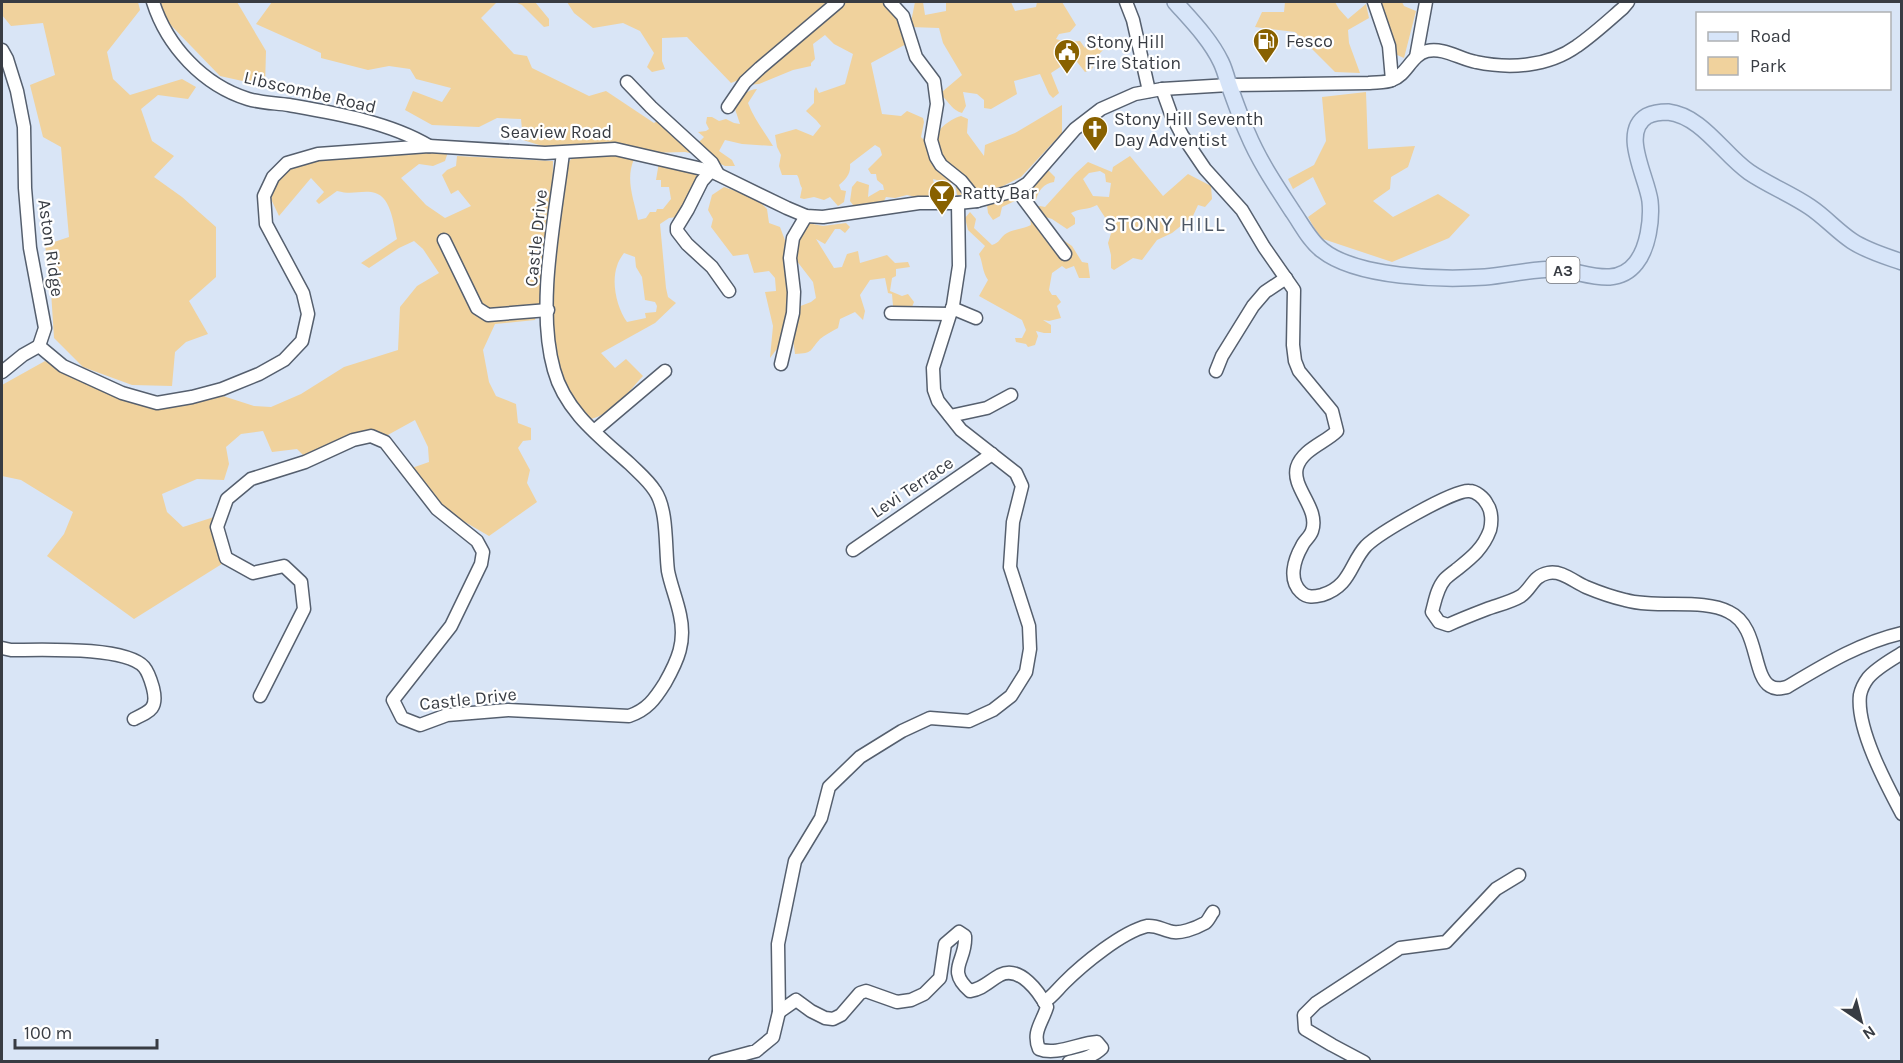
<svg xmlns="http://www.w3.org/2000/svg" width="1903" height="1063" font-family="Karla,sans-serif">
<style>
.green{fill:#f0d29d;fill-rule:evenodd}
.lines{fill:none;stroke-linecap:round;stroke-linejoin:round}
.minor-casing{stroke:#555f6e;stroke-width:15}
.major-casing{stroke:#8e9fb7;stroke-width:18}
.minor{stroke:#fff;stroke-width:12}
.major{stroke:#d7e5f9;stroke-width:15}
.labels{text-anchor:middle;dominant-baseline:central;stroke-width:4.5;stroke-linejoin:round;paint-order:stroke}
.shield{fill:#fff;stroke:#74767b;stroke-width:1.5}
.shield-label{font-size:16px;font-weight:bold;fill:#383c43}
.poi-label{font-size:18px;fill:#383c43;stroke:#fff;text-anchor:start}
.street-label{font-size:18px;fill:#383c43;stroke:#fff}
.quarter-label{font-size:21px;letter-spacing:1.5px;fill:#4c5664;stroke:#fff}
</style>
<rect width="100%" height="100%" fill="#d9e5f6"/>
<g class="green">
<polygon points="2,2 138,2 140,10 107,52 113,79 130,95 182,79 196,87 188,99 158,95 141,109 152,141 174,156 154,177 182,197 216,227 216,277 189,301 208,334 186,342 175,352 172,386 132,385 83,367 54,338 51,291 45,245 69,237 61,147 43,137 30,85 55,75 43,23 11,26 2,15"/>
<polygon points="159,2 237,2 266,51 265,86 220,76 162,16"/>
<path d="M272 2H497L481 18 514 54 527 56 532 68 589 96 606 91 654 123 662 118 698 143 704 137 698 132 706 131 709 129 706 123 707 117H712L719 121 726 119 734 123 740 124 734 106C740 98 747 89 757 89L748 103C754 119 764 131 773 146L742 144 725 140 719 151 732 160 735 166H725L700 155 685 152 648 153 574 144 552 149 523 140 521 119 497 118 479 127 432 125 405 110 413 91 442 102 451 88 416 79 410 69 389 66 368 70 321 58V53L256 24Z"/>
<polygon points="515,2 535,2 549,19 549,26 544,27 522,5"/>
<polygon points="567,2 830,2 741,79 731,83 687,37 662,38 662,61 665,69 652,72 647,67 654,53 640,31 623,23 593,28 574,13"/>
<path d="M841 2H884L900 17 908 43 871 63 882 114 901 116 907 111 923 118 924 122 921 137 931 147 968 195H957L955 183H948L933 179 937 196 920 198 907 195 895 198 886 197 882 205H853L850 201 852 187 857 181 869 185 868 197 880 190H884L883 185 877 180 876 174H871L868 169 882 155 880 148 875 145 850 164C851 174 846 179 839 185L841 190 846 191 844 202 838 206 830 197 824 200 814 197 804 199 800 198 802 188C799 184 800 179 797 175H782L779 166 781 155 777 147 775 135 796 129 813 136 821 126 816 120 806 111 814 103V91L816 87 819 93 845 84 853 54 834 44 825 35 813 44 815 59 811 63V66L793 70 759 84 745 85Z"/>
<path d="M915 2H923L925 15 946 11V2H1011L1015 11 1036 7 1037 2H1062L1076 25 1070 32 1059 34 1056 39 1066 42 1080 41 1085 48 1089 33 1101 40 1105 48 1100 53 1092 69 1085 72 1074 58 1051 73 1059 93 1053 98 1049 94 1040 74 1014 81 1017 94 991 109 984 108V100L977 94 963 92 966 106 962 113C952 110 950 103 942 96L939 97 942 92 962 75 943 43 939 28 910 27Z"/>
<polygon points="1285,2 1335,2 1339,9 1348,19 1366,4 1369,18 1348,30 1349,43 1360,73 1335,72 1295,32 1255,27 1262,12 1284,12"/>
<polygon points="1381,2 1402,2 1404,6 1416,11 1404,58 1395,54"/>
<polygon points="1366,92 1368,149 1415,146 1408,167 1391,177 1390,189 1373,201 1393,217 1438,194 1470,215 1449,238 1392,262 1320,238 1308,217 1326,204 1313,177 1293,189 1288,179 1314,165 1326,141 1322,97"/>
<path d="M1062 105V133L1021 177 1001 187 977 192C966 182 952 171 942 159 925 140 942 122 961 116L968 119 967 133 984 156 985 145 1015 133Z"/>
<path d="M449 149 445 161 433 166 419 164 401 178 426 205 445 218 471 206 458 190 451 194 442 175 447 170 456 166 457 156 553 161 552 219 540 305 498 309 536 315 535 320 495 324 483 350 489 382 496 396 516 404 518 423 531 428V440L523 441 518 448 530 470 527 483 537 502 489 536 446 511 409 469 429 462 428 447 415 420 386 436 305 457 297 449 272 452 263 431 241 434 226 447 229 464 224 480 197 479 162 494 167 512 183 527 214 517 224 500C222 523 222 537 233 557L134 619 47 556 64 534 73 512 21 480 2 476V385L45 361 122 395 156 406 191 404 223 396 254 406 271 407 301 394 344 367 398 350 400 307 417 286 439 273 423 249 414 241 399 248 369 268 361 263 397 239C393 222 391 194 371 192 357 191 352 195 337 191L319 204 316 201 324 192 311 178 279 216 271 199 280 172 306 158Z"/>
<path d="M610 152 634 159C625 180 634 199 638 220L646 218 650 212H656L657 209H663L671 199 669 187H661V180H656L659 162 697 170V178L695 180 693 191 677 217 669 218 660 224 666 288 668 297 676 303 655 323 601 353 615 368 626 359 643 376C628 392 613 414 591 419 578 406 567 390 561 373 542 309 557 229 566 165L574 156ZM624 253 635 257 636 267 642 277 645 300 655 302 657 306 656 312 645 313 646 318 627 322C617 308 611 283 617 266 618 262 621 257 624 253Z"/>
<path d="M1130 156 1163 196 1188 174 1211 186 1212 199 1205 207 1198 205 1193 216 1182 225 1172 233 1157 240 1142 260 1133 258 1114 270 1111 268V255L1108 243 1114 224 1112 219H1106L1097 205C1088 210 1080 208 1071 213L1075 218V224L1067 229 1052 219 1033 213 1034 208 1040 206 1045 207 1075 174 1088 162 1112 172 1113 167ZM1100 171 1105 174 1106 182 1111 183 1109 197 1093 196 1083 179 1089 173Z"/>
<path d="M1044 171H1049L1055 177 1054 182C1044 183 1038 191 1036 200L1031 201 1027 188Z"/>
<polygon points="724,187 756,198 767,209 769,223 780,227 786,243 784,262 789,311 779,346 770,358 773,326 765,292 776,291 775,278 769,271 754,273 748,254 733,256 711,227 713,219 708,210 712,195"/>
<polygon points="1013,195 1017,200 1002,207 1000,216 993,220 988,213 987,205 995,201"/>
<path d="M970 212 976 219 974 228 992 245C1000 243 1000 237 1007 233 1014 229 1024 229 1031 225L1030 217 1072 246 1082 262 1088 263 1090 278H1079L1074 266 1066 269 1062 266 1052 273 1049 290 1052 295H1056L1061 302 1057 306 1061 318 1049 321 1043 320 1051 325V333H1044L1036 331 1038 336 1035 345 1028 347 1026 344 1016 342 1015 338H1022L1026 330 1022 320 979 296 988 280C982 271 983 263 979 254L985 246 968 230 965 218Z"/>
<path d="M802 222 823 226 846 223 850 227 845 233 840 229H835L825 244 816 239 834 268 842 267 847 254 858 251 860 263 887 255 895 263 908 262 910 267 896 269V276L892 278 890 291 902 296 908 294 914 302 912 307 893 306 892 294 888 293 885 278 870 280 860 295 865 311 863 320 855 312 840 319 838 328C832 331 825 335 820 339 809 351 814 353 795 354L792 331 798 307 811 302 816 298 813 282 793 256Z"/>
</g>
<g class="lines">
<g class="minor-casing">
<g id="minor">
<path d="M153 2C167 46 203 85 248 99 261 103 276 103 289 105 334 113 389 122 429 146"/>
<polyline points="890,2 903,16 916,57 934,81 937,104 931,140 936,157 941,165 961,181 977,201"/>
<polyline points="1126,2 1133,20 1149,91"/>
<polyline points="1374,2 1389,46 1392,80"/>
<polyline points="2,50 7,59 17,91 24,127 25,188 30,248 45,328 39,346"/>
<polyline points="1416,57 1426,2"/>
<polyline points="627,82 651,107 712,163 718,174"/>
<path d="M1162 89 1171 114 1182 135 1205 169 1242 210 1264 247 1294 290 1293 345 1295 361 1299 371 1332 411 1337 431C1325 443 1303 449 1297 467 1291 488 1320 508 1312 531 1310 537 1304 541 1302 546 1294 560 1288 580 1301 592 1307 598 1314 597 1322 595 1351 586 1350 563 1366 546 1379 533 1453 490 1469 491 1476 491 1484 498 1487 504 1492 511 1492 522 1490 530 1483 549 1471 558 1456 570 1452 573 1448 576 1445 579 1437 588 1435 601 1432 612L1439 622 1448 625C1461 619 1474 614 1487 609 1498 605 1511 602 1521 596 1532 588 1533 576 1548 573 1562 570 1574 582 1586 587 1598 592 1612 597 1625 600 1657 609 1703 598 1729 612 1759 626 1752 675 1770 686 1776 690 1781 688 1787 687 1824 665 1859 643 1902 633"/>
<polyline points="728,107 745,82 760,68 838,2"/>
<polyline points="711,171 702,181 688,209 677,227 677,231 687,244 712,267 729,291"/>
<polyline points="1017,190 1065,254"/>
<polyline points="444,240 477,308 488,315 548,310"/>
<polyline points="952,308 976,318"/>
<polyline points="891,313 950,314"/>
<path d="M39 346 63 366 122 393 157 403 192 397 222 389 259 374 284 360 302 341 308 314 303 293 266 224 264 196 273 177 287 163 318 154 429 146 545 153 615 149 711 171 787 208 806 216 823 217 919 203H958L977 201 1017 190 1028 183 1075 129 1101 109 1135 94 1162 89 1229 85 1369 83C1376 82 1386 83 1392 80 1407 75 1411 55 1427 51 1443 47 1460 59 1476 62 1509 69 1548 67 1577 46 1593 35 1608 21 1623 8L1628 2"/>
<polyline points="781,364 793,313 794,292 790,258 793,238 806,216"/>
<polyline points="1216,371 1222,356 1253,306 1265,292 1286,278"/>
<polyline points="2,372 23,355 39,346"/>
<polyline points="950,416 987,408 1011,395"/>
<polyline points="594,431 665,371"/>
<polyline points="853,550 992,454"/>
<path d="M2 648 11 650C40 650 125 646 144 667 149 673 151 681 153 688 158 708 151 711 134 719"/>
<path d="M1902 653C1891 660 1876 668 1868 678 1865 682 1861 690 1860 695 1856 728 1886 784 1902 814"/>
<path d="M260 696 304 609 301 582 284 566 253 573 226 558 217 527 227 499 251 479 305 462 353 440 371 436 385 442 437 509 477 541 483 552 481 564 451 626 393 700 402 718 420 725 447 715 508 710 629 716C647 710 655 699 665 683 678 660 686 642 680 615 677 600 671 586 668 571 665 548 668 510 655 491 648 480 639 473 630 464 600 437 565 411 554 370 536 307 555 219 563 153"/>
<path d="M1044 1002C1052 997 1057 990 1064 983 1083 964 1122 932 1147 926 1156 925 1161 929 1169 931 1179 935 1196 928 1205 923 1208 921 1210 916 1213 912"/>
<path d="M779 1012 796 1000 811 1011 825 1018 833 1019 841 1015 860 993 866 991 897 1002 911 1000 924 994 940 978 945 944 959 932 965 936C967 961 945 969 970 991 983 989 989 981 1000 975 1020 965 1039 992 1047 1007 1042 1023 1032 1032 1039 1049 1056 1056 1079 1043 1097 1042L1102 1048C1093 1057 1081 1059 1069 1062"/>
<polyline points="715,1062 756,1051 773,1037 779,1012 778,944 795,861 821,818 829,787 860,757 902,731 930,718 969,721 993,710 1011,696 1026,672 1030,649 1029,626 1010,567 1013,522 1022,486 1016,473 961,430 938,401 934,390 933,368 953,305 959,266 958,203"/>
<polyline points="1364,1062 1332,1045 1305,1029 1304,1015 1316,1003 1400,948 1446,942 1496,889 1519,875"/>
</g>
</g>
<g class="major-casing">
<path id="major" d="M1175 2C1191 20 1210 39 1221 62 1224 68 1226 75 1228 82 1234 99 1240 116 1247 132 1259 161 1276 186 1293 212 1302 225 1310 241 1322 250 1357 278 1442 280 1485 277 1508 275 1532 269 1555 269 1582 270 1615 290 1636 263 1648 248 1652 220 1650 201 1647 177 1620 132 1647 116 1653 113 1661 112 1668 112 1702 116 1723 154 1749 172 1768 185 1791 194 1810 207 1825 217 1837 231 1852 241 1867 251 1885 256 1902 262"/>
</g>
<use href="#minor" class="minor"/>
<use href="#major" class="major"/>
</g>
<defs>
<g id="fuel-pin" transform="scale(1.35)"><path d="M0 17L-7.5 6A9.5 9.5 0 1 1 7.5 6Z" fill="#886100" stroke="#fff"/><path d="M-5.5-6h7V0h2V4h1.3V-2.5L3-4.5l.8-.8L6-3V5H2.5V1h-1V6h-7ZM-4.2-4.7v3.2H.2V-4.7Z" fill="#fff"/></g>
<g id="civic-pin" transform="scale(1.35)"><path d="M0 17L-7.5 6A9.5 9.5 0 1 1 7.5 6Z" fill="#886100" stroke="#fff"/><path d="M-.6-6.5H3V-4.5H.6V-3L4-1V1h2V6H-6V1h2V-1L-.6-3ZM-1.2 2.5V6h2.4V2.5Z" fill="#fff"/></g>
<g id="church-pin" transform="scale(1.35)"><path d="M0 17L-7.5 6A9.5 9.5 0 1 1 7.5 6Z" fill="#886100" stroke="#fff"/><path d="M-1.2-6h2.4v3.5h3.3v2.4h-3.3V6h-2.4V-.1h-3.3v-2.4h3.3Z" fill="#fff"/></g>
<g id="bar-pin" transform="scale(1.35)"><path d="M0 17L-7.5 6A9.5 9.5 0 1 1 7.5 6Z" fill="#886100" stroke="#fff"/><path d="M-6-5H6L.8 .8V4.5H3.5V6h-7V4.5H-.8V.8Z" fill="#fff"/></g>
</defs>
<g fill-rule="evenodd">
<use href="#fuel-pin" x="1266" y="41"/>
<use href="#civic-pin" x="1067" y="52"/>
<use href="#church-pin" x="1095" y="129"/>
<use href="#bar-pin" x="942" y="193"/>
</g>
<g class="labels">
<rect class="shield" x="1546.5" y="257" width="33" height="26" rx="4.5"/>
<g class="shield-label">
<text x="1563" y="270">A3</text>
</g>
<g class="poi-label">
<text x="1286" y="41">Fesco</text>
<text x="1086" y="42">Stony Hill<tspan x="1086" dy="21">Fire Station</tspan></text>
<text x="1114" y="119">Stony Hill Seventh<tspan x="1114" dy="21">Day Adventist</tspan></text>
<text x="962" y="193">Ratty Bar</text>
</g>
<g class="street-label">
<text transform="translate(310 92) rotate(13)">Libscombe Road</text>
<text x="556" y="132">Seaview Road</text>
<text transform="translate(536 238) rotate(-84)">Castle Drive</text>
<text transform="translate(51 248) rotate(82)">Aston Ridge</text>
<text transform="translate(912 487) rotate(-34)">Levi Terrace</text>
<text transform="translate(468 699) rotate(-6)">Castle Drive</text>
</g>
<g class="quarter-label">
<text x="1165" y="224">STONY HILL</text>
</g>
</g>
<rect width="1903" height="1063" fill="none" stroke="#383c43" stroke-width="6"/>
<rect x="1696" y="12" width="195" height="78" fill="#ffffff" stroke="#afb1b4" stroke-width="1.5"/>
<rect x="1708" y="32" width="30" height="9" fill="#d7e5f9" stroke="#afb1b4" stroke-width="1.5"/>
<text x="1750" y="42" font-size="18" fill="#383c43">Road</text>
<rect x="1708" y="57" width="30" height="18" fill="#f0d29d" stroke="#afb1b4" stroke-width="1.5"/>
<text x="1750" y="72" font-size="18" fill="#383c43">Park</text>
<g transform="translate(1861 1021) rotate(145)" stroke="#ffffff" stroke-width="4.5" paint-order="stroke">
<path d="M0-4.5L10 22L0 15L-10 22Z" fill="#383c43"/>
<text y="-9" font-size="16" font-weight="bold" text-anchor="middle" fill="#383c43">N</text>
</g>
<path d="M15 1039v9h142v-9" fill="none" stroke="#383c43" stroke-width="3"/>
<text x="24" y="1039" font-size="18" fill="#383c43" stroke="#ffffff" stroke-width="4.5" paint-order="stroke">100 m</text>
</svg>
